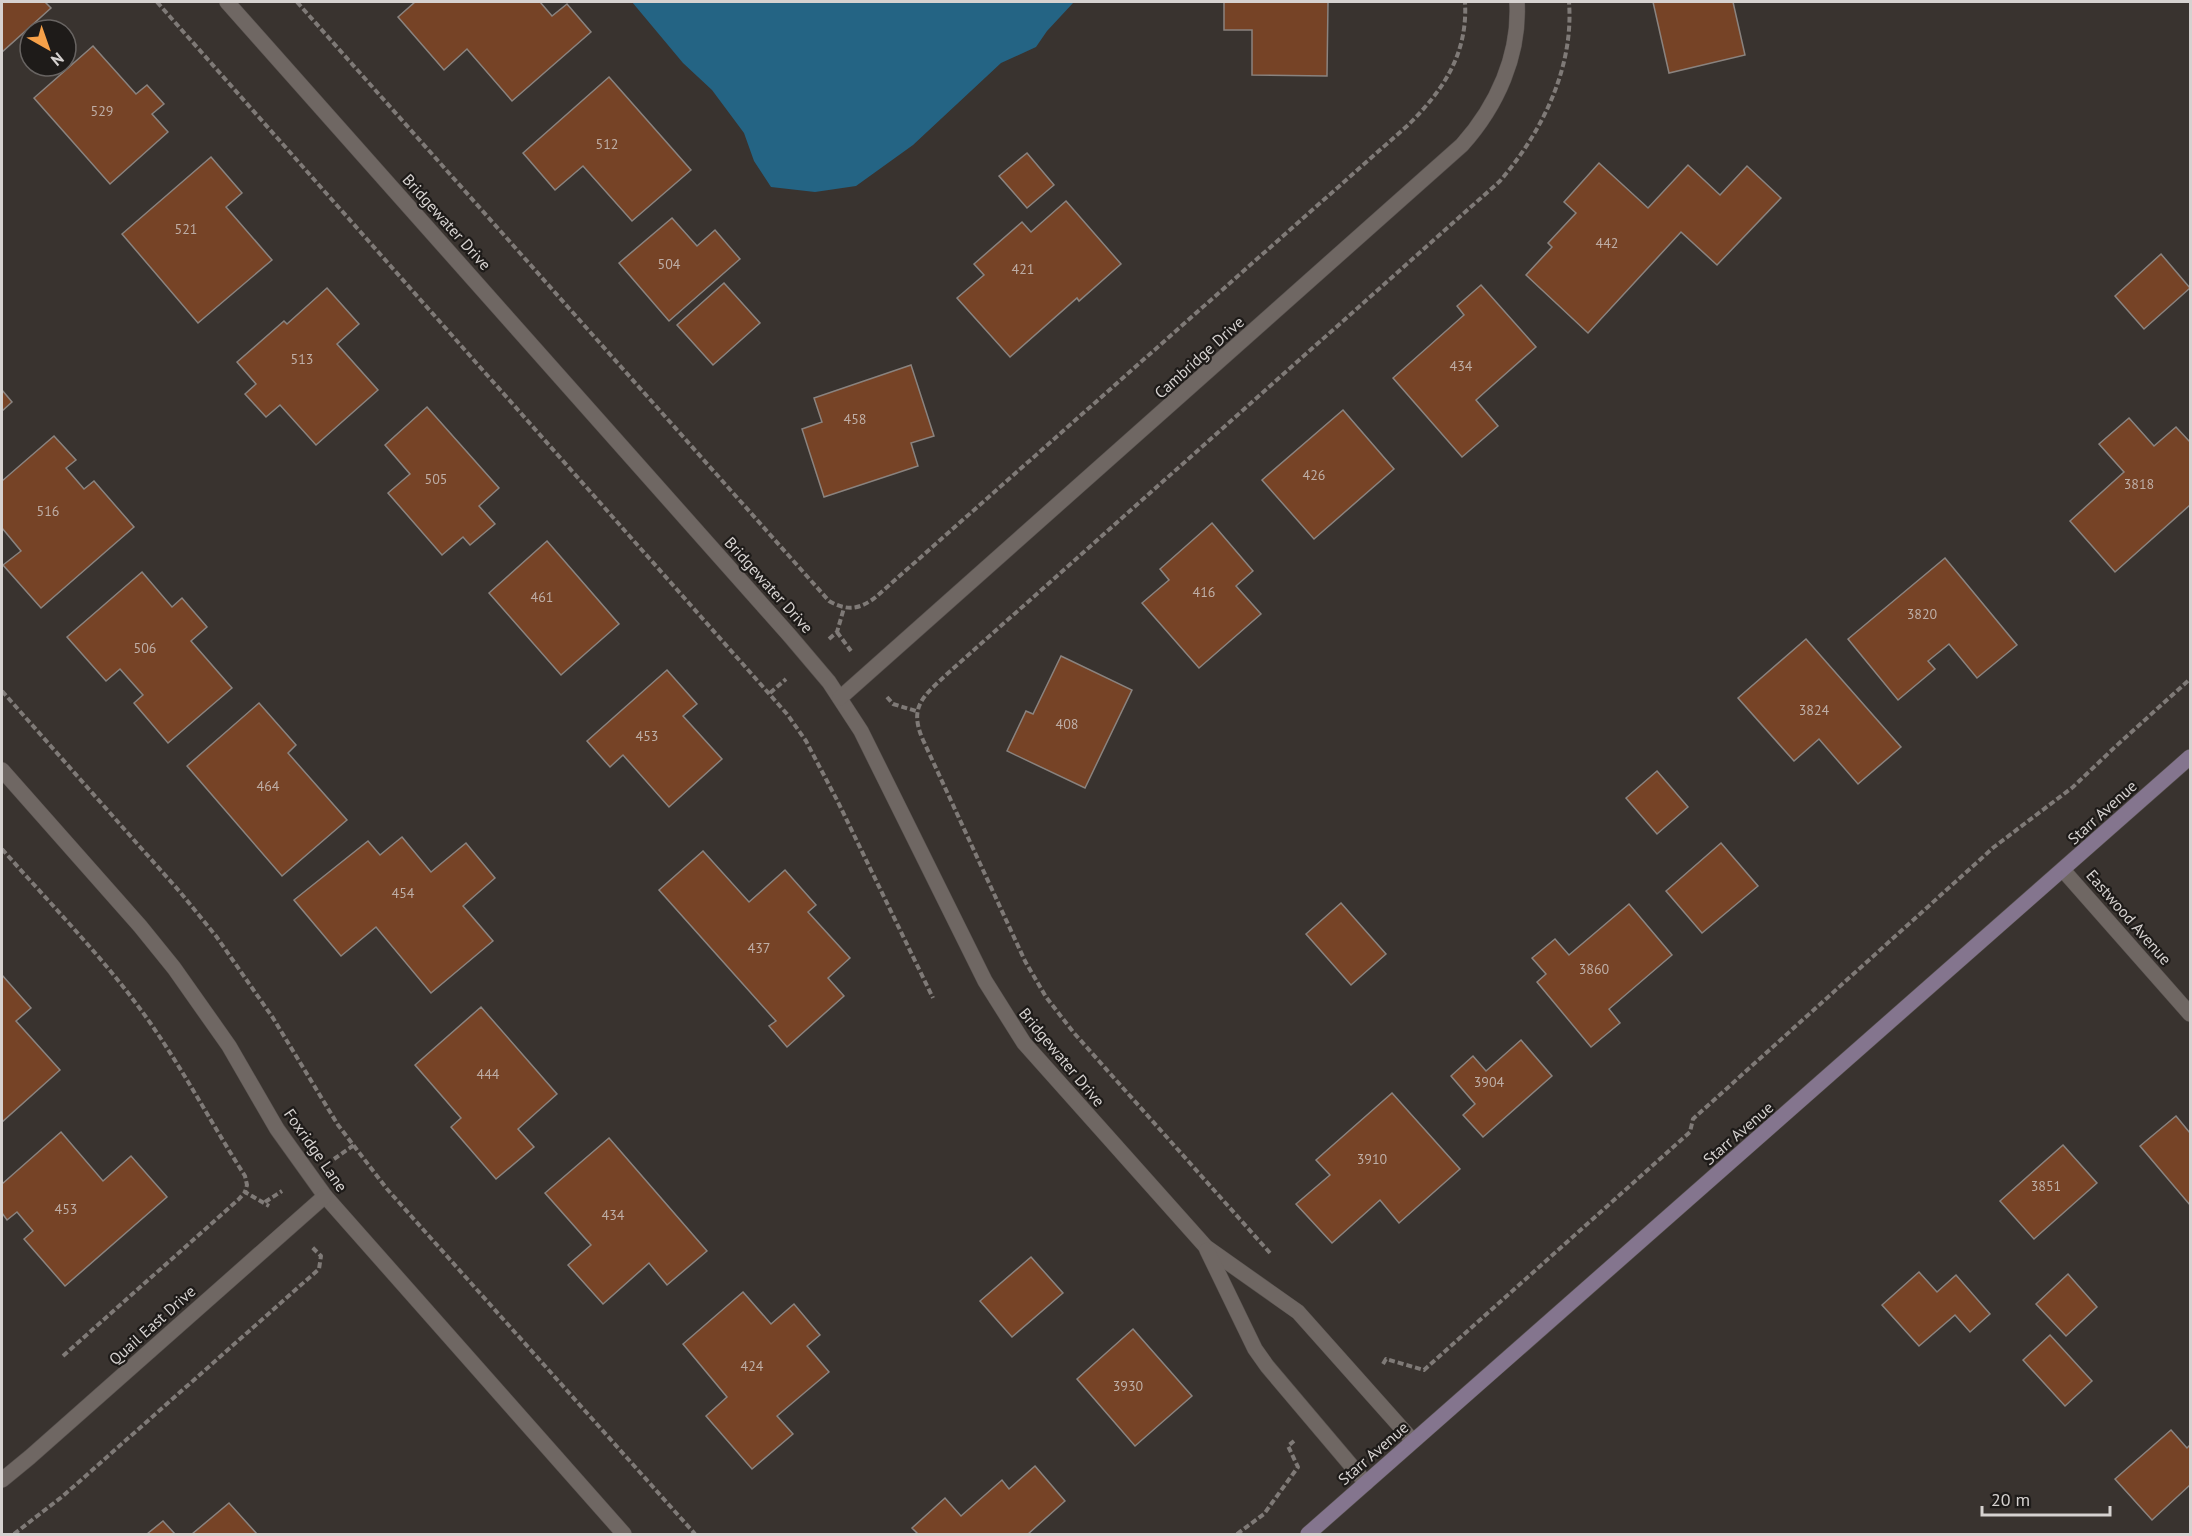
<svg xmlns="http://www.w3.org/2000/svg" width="2192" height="1536" font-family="'PT Sans',sans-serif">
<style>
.water{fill:#246484}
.building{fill:#764326;stroke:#8a837f;stroke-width:1.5}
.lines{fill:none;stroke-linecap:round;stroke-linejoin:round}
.street-casing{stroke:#57514e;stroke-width:16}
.secondary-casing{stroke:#57514e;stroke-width:16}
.path{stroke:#7f7a77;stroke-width:4;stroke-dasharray:6 3;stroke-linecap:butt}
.street{stroke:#6f6763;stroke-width:15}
.secondary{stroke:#84758e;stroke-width:15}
.labels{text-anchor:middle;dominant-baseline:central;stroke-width:4.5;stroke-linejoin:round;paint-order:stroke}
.number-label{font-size:14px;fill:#beaea6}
.street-label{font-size:16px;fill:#d6d2d0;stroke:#1e1b19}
</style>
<rect width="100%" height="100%" fill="#39332f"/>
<polygon class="water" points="632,2 1076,2 1073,3 1047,31 1036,47 1001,63 913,145 856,186 815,192 771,187 754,161 744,133 712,90 683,63"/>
<g class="building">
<polygon points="2,2 45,2 51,8 2,52"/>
<polygon points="415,2 540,2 552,16 567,4 591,32 512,101 467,49 444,70 398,17"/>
<polygon points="1224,2 1328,2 1327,76 1252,75 1252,30 1224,30"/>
<polygon points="1653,2 1733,2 1745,55 1669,73"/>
<polygon points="93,46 136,94 147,85 164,104 152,114 168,132 110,184 34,98"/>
<polygon points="609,77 691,170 632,221 583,166 555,190 523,153"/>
<polygon points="1027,153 1054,185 1027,208 999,176"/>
<polygon points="211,157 242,193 226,207 272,260 198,323 122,234"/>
<polygon points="1599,163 1648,208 1688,165 1720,195 1747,166 1781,198 1717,265 1681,232 1588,333 1526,275 1552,247 1548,243 1576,213 1564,202"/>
<polygon points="1066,201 1121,264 1079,301 1077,298 1010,357 957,298 984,275 974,264 1022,222 1031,232"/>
<polygon points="672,218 697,246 715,230 740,259 669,321 619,263"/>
<polygon points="2161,254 2190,288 2144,329 2115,296"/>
<polygon points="724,283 760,323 713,365 677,325"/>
<polygon points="1481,285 1536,347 1476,400 1498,426 1462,457 1393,378 1464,315 1457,306"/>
<polygon points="327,288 359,324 337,344 378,390 316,445 280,405 266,417 245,394 256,384 237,362 284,321 287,324"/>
<polygon points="911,365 934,436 911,443 918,466 824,497 802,429 822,422 814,398"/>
<polygon points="2,390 12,402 2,411"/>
<polygon points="427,407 499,488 479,506 495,524 470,545 463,537 442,555 388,493 410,474 385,445"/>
<polygon points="1343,410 1394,469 1314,539 1262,480"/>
<polygon points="2129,418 2154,446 2176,427 2190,442 2190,505 2115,572 2070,521 2124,472 2099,444"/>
<polygon points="54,436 76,460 66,468 84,489 94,481 134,527 41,608 3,565 21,551 2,528 2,481"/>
<polygon points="1212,523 1253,571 1236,586 1261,614 1199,668 1142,603 1169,580 1160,569"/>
<polygon points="547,541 619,624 561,675 489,593"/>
<polygon points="1945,558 2017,645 1977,678 1949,644 1928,661 1935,669 1898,700 1848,639"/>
<polygon points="142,572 172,607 182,598 207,627 191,641 232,688 168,743 134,703 143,695 120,669 106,681 67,637"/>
<polygon points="1806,639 1901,747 1858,784 1819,739 1794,761 1738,698"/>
<polygon points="1061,656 1132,690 1085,788 1007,751 1026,711 1033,714"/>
<polygon points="667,670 697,704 683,716 722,759 669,807 623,755 610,767 587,741"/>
<polygon points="259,703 296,745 288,753 347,820 282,876 187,766"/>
<polygon points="1657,771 1688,807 1657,834 1626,798"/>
<polygon points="402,837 431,872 466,843 495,878 463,906 493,941 431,993 376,927 341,956 294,900 368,841 380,855"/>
<polygon points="1721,843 1758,886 1702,933 1666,891"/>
<polygon points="703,851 749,902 785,870 816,905 808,912 850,958 828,978 844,996 787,1047 769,1026 776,1021 659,890"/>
<polygon points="1341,903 1386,954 1351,985 1306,934"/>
<polygon points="1629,904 1672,955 1609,1009 1620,1023 1591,1047 1537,982 1546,974 1532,958 1555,939 1569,955"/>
<polygon points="2,975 31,1008 16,1021 60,1070 2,1122"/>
<polygon points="481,1007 557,1094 518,1129 534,1147 496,1179 451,1127 461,1118 415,1065"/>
<polygon points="1521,1040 1552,1076 1483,1137 1463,1115 1475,1104 1451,1076 1473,1056 1486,1071"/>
<polygon points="1392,1093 1460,1169 1399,1223 1380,1200 1332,1243 1296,1204 1330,1175 1316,1160"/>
<polygon points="2176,1116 2190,1133 2190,1205 2140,1146"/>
<polygon points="61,1132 103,1181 131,1156 167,1197 65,1286 24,1239 33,1231 17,1212 7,1220 2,1213 2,1184"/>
<polygon points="609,1138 707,1251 667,1285 649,1263 603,1304 568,1265 591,1245 545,1193"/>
<polygon points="2063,1145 2097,1183 2034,1239 2000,1201"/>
<polygon points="1031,1257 1063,1293 1012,1337 980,1301"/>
<polygon points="1919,1272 1937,1292 1956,1275 1990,1314 1970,1332 1955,1315 1919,1346 1882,1305"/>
<polygon points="2068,1274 2097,1307 2066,1336 2036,1304"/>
<polygon points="743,1292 771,1324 794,1304 820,1335 807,1346 829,1372 777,1416 793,1434 752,1469 706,1416 727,1397 683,1344"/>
<polygon points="1133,1329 1192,1396 1135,1446 1077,1379"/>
<polygon points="2050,1335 2092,1381 2065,1406 2023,1360"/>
<polygon points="2171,1430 2187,1448 2190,1445 2190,1485 2152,1520 2115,1479"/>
<polygon points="1035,1466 1065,1501 1028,1534 918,1534 912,1528 945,1498 961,1516 1002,1480 1009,1489"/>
<polygon points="229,1503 257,1534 192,1534"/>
<polygon points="163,1521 175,1534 147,1534"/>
</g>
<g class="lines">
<g class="street-casing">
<g id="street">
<polyline points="227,2 790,636 829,682 861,731 985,981 1024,1043 1206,1247 1298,1312 1413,1441"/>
<path d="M840 698 1462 145C1497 106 1520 55 1517 2"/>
<polyline points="2,770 140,926 174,968 229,1046 277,1129 325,1196 624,1534"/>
<polyline points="2063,870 2190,1014"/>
<polyline points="1207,1250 1255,1349 1267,1366 1366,1483"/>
<polyline points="2,1480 30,1457 325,1196"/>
</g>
</g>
<g class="secondary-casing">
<polyline id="secondary" points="1308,1534 2190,757"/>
</g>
<g class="path">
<polyline points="157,2 787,714 806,741 838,802 933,998"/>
<path d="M297 2 829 601C848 612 861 609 877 596L1407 126C1443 91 1468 54 1465 2"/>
<polyline points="837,632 851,651"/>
<polyline points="829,639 837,632 844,608"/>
<polyline points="2,691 180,892 216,936 273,1018 338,1125 387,1189 695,1534"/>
<polyline points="770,693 786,679"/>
<polyline points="887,697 893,704 916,711"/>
<path d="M2 849C52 906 107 961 151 1024 185 1073 213 1126 245 1176L247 1185 245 1192"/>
<polyline points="334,1159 354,1145"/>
<polyline points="265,1202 282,1191"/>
<path d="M1270 1253 1074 1033 1046 997 1025 961 923 740C908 706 924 696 947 674L1500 181C1542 132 1574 68 1569 2"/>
<polyline points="63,1356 239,1199 245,1192 269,1206"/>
<polyline points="1383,1364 1386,1359 1424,1370 1690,1132 1693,1119 1994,847 2073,787 2115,747 2190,679"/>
<polyline points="14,1534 63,1496 319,1269 321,1256 311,1246"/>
<polyline points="1237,1534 1264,1514 1298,1467 1288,1446 1294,1441"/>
</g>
<use href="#street" class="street"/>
<use href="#secondary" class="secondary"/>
</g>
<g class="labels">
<g class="number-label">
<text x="102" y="111">529</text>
<text x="607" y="144">512</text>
<text x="186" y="229">521</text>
<text x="1607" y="243">442</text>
<text x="669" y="264">504</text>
<text x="1023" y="269">421</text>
<text x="302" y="359">513</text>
<text x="1461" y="366">434</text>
<text x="855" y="419">458</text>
<text x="1314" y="475">426</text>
<text x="436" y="479">505</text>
<text x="2139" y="484">3818</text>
<text x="48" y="511">516</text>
<text x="1204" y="592">416</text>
<text x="542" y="597">461</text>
<text x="1922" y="614">3820</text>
<text x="145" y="648">506</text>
<text x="1814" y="710">3824</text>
<text x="1067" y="724">408</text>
<text x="647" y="736">453</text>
<text x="268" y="786">464</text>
<text x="403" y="893">454</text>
<text x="759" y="948">437</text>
<text x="1594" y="969">3860</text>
<text x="488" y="1074">444</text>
<text x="1489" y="1082">3904</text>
<text x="1372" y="1159">3910</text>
<text x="2046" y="1186">3851</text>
<text x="66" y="1209">453</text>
<text x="613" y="1215">434</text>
<text x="752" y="1366">424</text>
<text x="1128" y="1386">3930</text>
</g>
<g class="street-label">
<text transform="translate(447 222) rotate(48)">Bridgewater Drive</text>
<text transform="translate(1199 357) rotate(-42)">Cambridge Drive</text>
<text transform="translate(769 585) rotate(48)">Bridgewater Drive</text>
<text transform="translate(2102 812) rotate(-42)">Starr Avenue</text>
<text transform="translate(2129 917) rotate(49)">Eastwood Avenue</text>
<text transform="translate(1062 1057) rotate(50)">Bridgewater Drive</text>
<text transform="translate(1738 1133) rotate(-41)">Starr Avenue</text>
<text transform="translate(316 1150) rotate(55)">Foxridge Lane</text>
<text transform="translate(152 1325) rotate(-42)">Quail East Drive</text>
<text transform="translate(1373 1453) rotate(-41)">Starr Avenue</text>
</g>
</g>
<rect width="2192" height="1536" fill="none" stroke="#d6d2d0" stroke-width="6"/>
<g transform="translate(48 48) rotate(140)"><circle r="28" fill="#1e1b19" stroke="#686462" stroke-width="1.5"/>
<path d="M0-4.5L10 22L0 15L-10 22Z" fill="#f7a149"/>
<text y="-9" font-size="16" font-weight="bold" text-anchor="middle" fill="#d6d2d0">N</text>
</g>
<path d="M1982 1506v9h128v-9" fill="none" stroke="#d6d2d0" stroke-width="3"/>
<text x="1991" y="1506" font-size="18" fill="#d6d2d0" stroke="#1e1b19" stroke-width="4.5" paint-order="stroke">20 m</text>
</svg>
